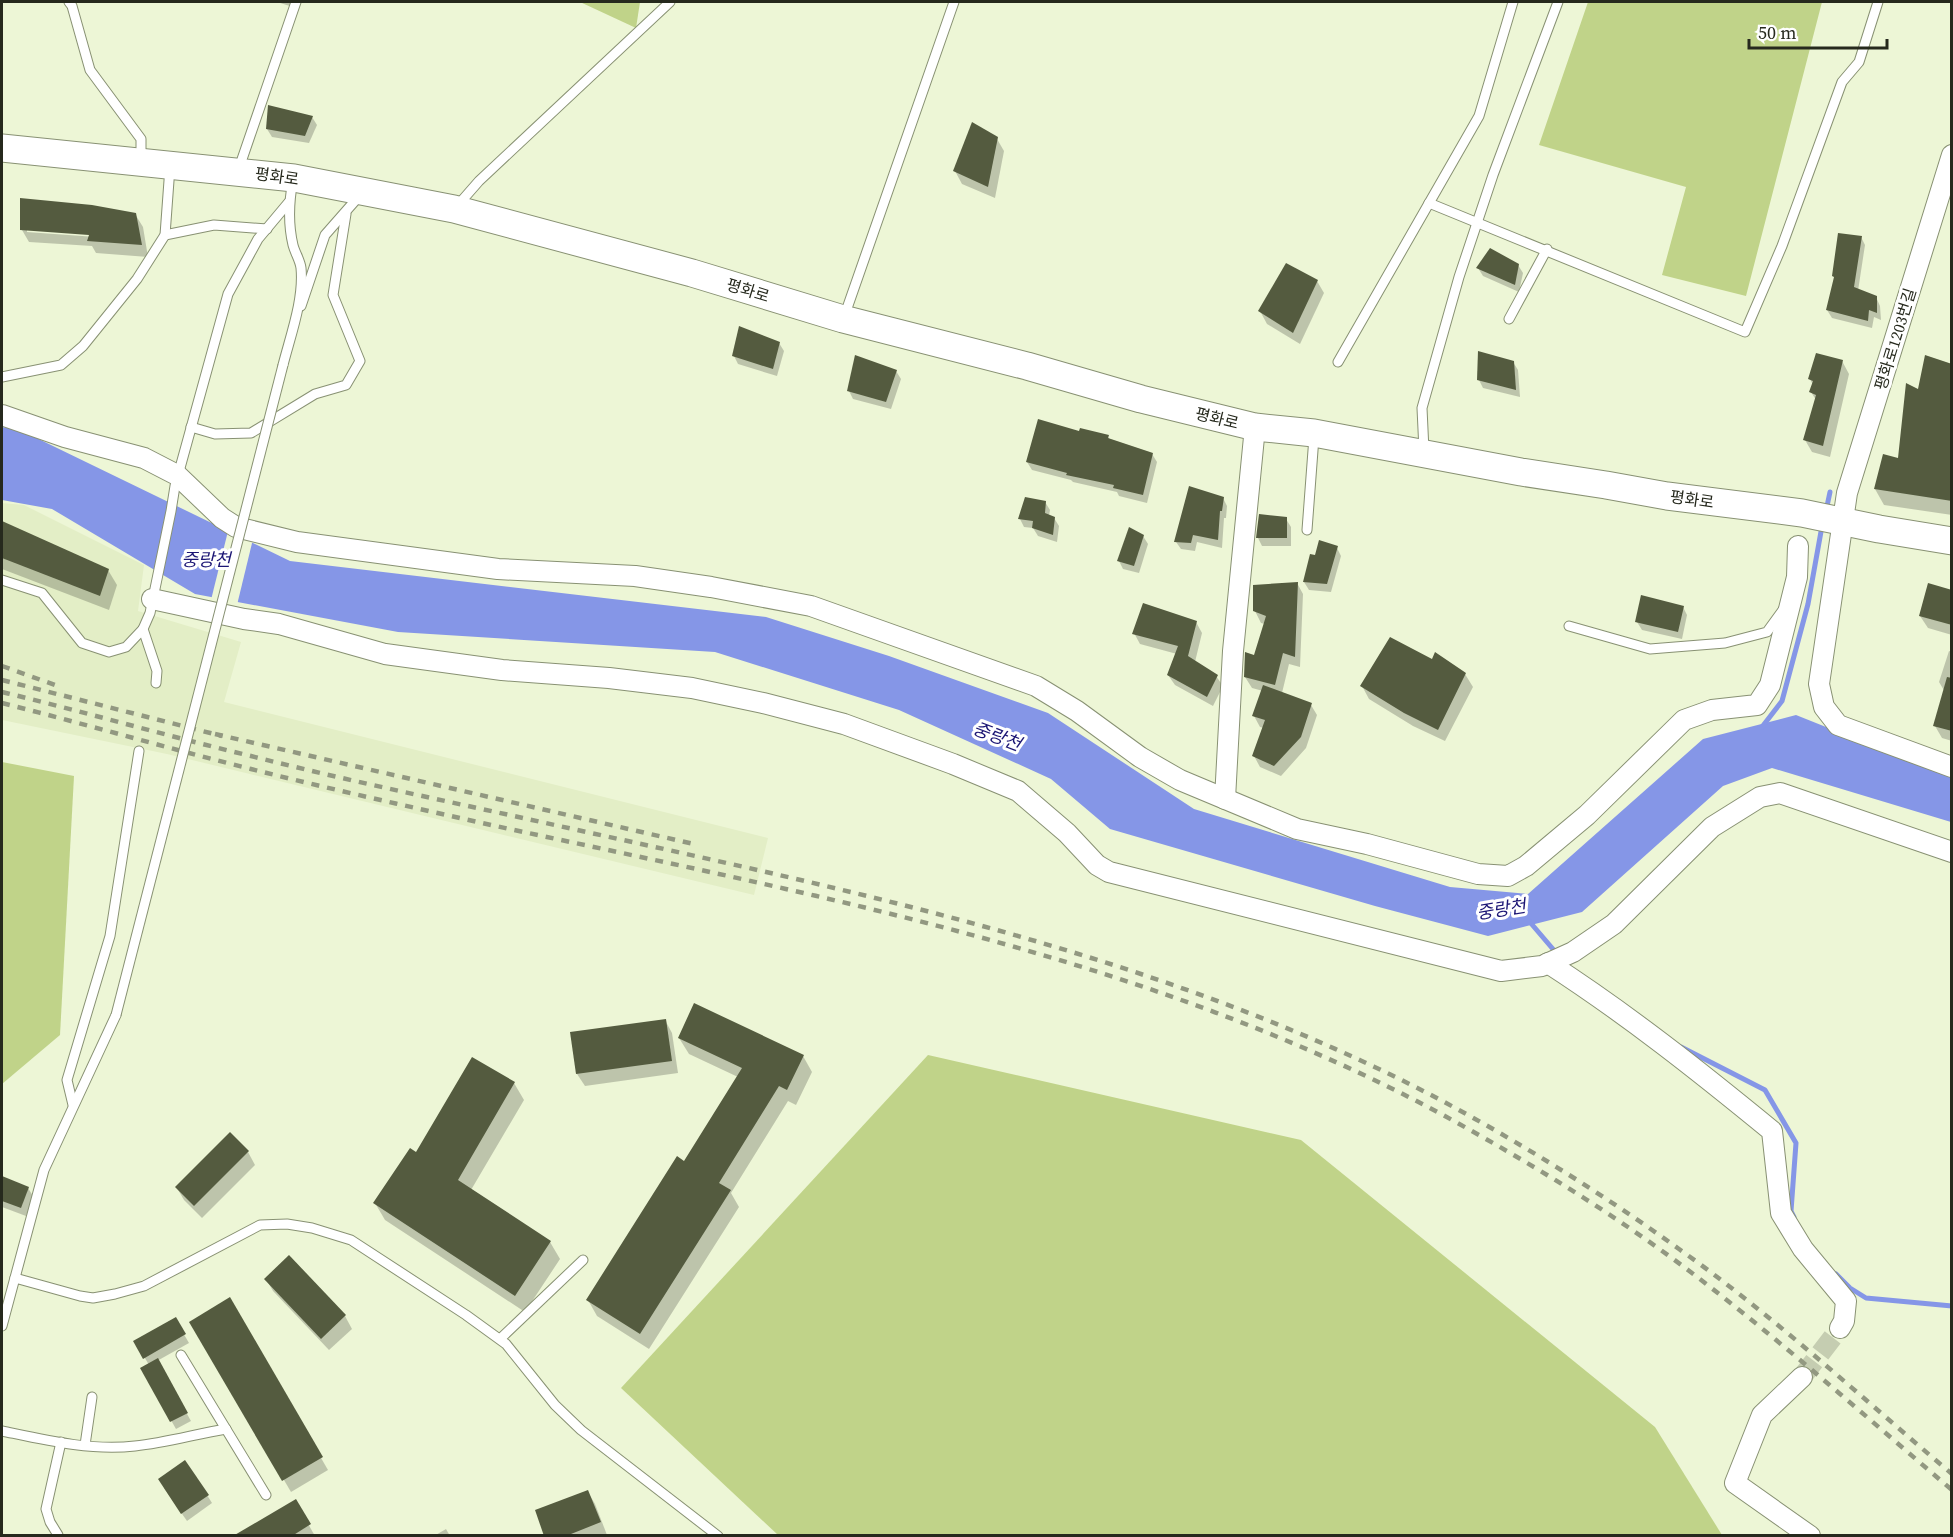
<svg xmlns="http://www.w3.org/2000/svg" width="1953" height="1537" font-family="'Source Serif 4','Noto Sans KR',serif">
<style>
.built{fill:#e3eec6}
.green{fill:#c0d389}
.water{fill:#8596e7}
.pier{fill:#edf6d6}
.shadow{fill:#0003;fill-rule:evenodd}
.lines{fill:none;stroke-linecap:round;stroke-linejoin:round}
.stream{stroke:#8596e7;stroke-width:5}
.building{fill:#545b3f}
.street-tunnel{stroke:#c5cdb1;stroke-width:20;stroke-dasharray:20 10;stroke-linecap:butt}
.lane-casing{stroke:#889173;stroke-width:11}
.street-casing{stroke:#889173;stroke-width:22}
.secondary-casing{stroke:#889173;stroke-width:29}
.lane{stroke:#fff;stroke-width:9}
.street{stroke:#fff;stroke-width:20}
.secondary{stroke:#fff;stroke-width:27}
.rail{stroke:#929881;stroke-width:4.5;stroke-dasharray:8 8;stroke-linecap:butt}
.lane-bridge-casing{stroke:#889173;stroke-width:11;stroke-linecap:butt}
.lane-bridge{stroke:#fff;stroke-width:9}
.labels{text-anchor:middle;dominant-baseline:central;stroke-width:6;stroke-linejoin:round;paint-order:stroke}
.street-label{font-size:16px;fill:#26291d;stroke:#fff}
.water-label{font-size:18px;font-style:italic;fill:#1b1574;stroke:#fff}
</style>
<rect width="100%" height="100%" fill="#edf6d6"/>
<polygon class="built" points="2,503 24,505 144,565 138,611 241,642 224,702 768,838 754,895 167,754 2,720"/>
<g class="green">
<polygon points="580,2 640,2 636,28"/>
<polygon points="1588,2 1822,2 1746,296 1662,275 1686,187 1539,145"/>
<polygon points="2,762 74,776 60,1035 2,1084"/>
<polygon points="928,1055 1301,1140 1655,1427 1722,1535 778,1535 621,1388"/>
</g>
<polygon class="water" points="2,427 20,430 290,561 766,617 889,656 1048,713 1194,809 1450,887 1528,894 1703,739 1796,715 1951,777 1951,822 1772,768 1723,786 1582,912 1488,936 1375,906 1110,829 1051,779 899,710 715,652 398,632 195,594 52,509 2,500"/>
<polygon class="pier" points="229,527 253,539 237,605 211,600"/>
<g class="shadow">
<polygon points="277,2 299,2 296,8"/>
<polygon points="312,117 317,125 309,143 272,137 267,129"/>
<polygon points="997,139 1004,151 995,198 962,184 955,171"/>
<path d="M22 200 91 206 135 214 143 227 148 257 96 253 92 246 29 242 22 230ZM27 229 96 234V237L27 232Z"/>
<polygon points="1861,237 1865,245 1858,291 1876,297 1880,306 1881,320 1874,317 1872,328 1832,318 1827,310 1835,278"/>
<polygon points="1518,265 1523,273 1519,292 1483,276 1478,268"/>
<polygon points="1317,281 1324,293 1300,344 1267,324 1260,311"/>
<polygon points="779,343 784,351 777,376 738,364 734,356"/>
<polygon points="1842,361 1849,374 1830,457 1812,452 1805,440 1816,400 1811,392 1813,385 1810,379"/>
<polygon points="1513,362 1518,370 1520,397 1483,388 1479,380"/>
<polygon points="1952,366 1952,515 1884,505 1875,489 1884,455 1900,460 1919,391"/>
<polygon points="896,371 901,379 891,409 853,399 849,391"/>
<polygon points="1080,432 1108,436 1110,441 1152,454 1157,462 1147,503 1119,496 1117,492 1073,482 1071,480 1032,470 1027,462"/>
<polygon points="1223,498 1227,506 1226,518 1224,518 1222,548 1197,542 1195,551 1181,549 1176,542"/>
<polygon points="1045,502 1050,510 1049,516 1054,518 1059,526 1057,542 1038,536 1033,528 1024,527 1020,519"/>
<polygon points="1286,519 1291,527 1291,546 1262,546 1258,538"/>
<polygon points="2,523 108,570 117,585 109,610 2,569"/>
<polygon points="1143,536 1148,544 1139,573 1123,569 1119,561"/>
<polygon points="1337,548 1341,556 1331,592 1309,590 1304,582"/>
<polygon points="1297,583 1303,594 1300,667 1289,664 1282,693 1311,705 1317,715 1306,748 1281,776 1260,767 1254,756 1264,728 1260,727 1254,716 1263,691 1252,688 1245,677 1255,657 1265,624 1261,623 1255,611"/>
<polygon points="1952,591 1952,635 1928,628 1920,616"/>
<polygon points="1683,607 1687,615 1682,639 1642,630 1637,622"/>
<polygon points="1196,622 1202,633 1195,662 1216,676 1223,686 1213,706 1175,685 1168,675 1177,654 1140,644 1134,633"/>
<polygon points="1949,651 1952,652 1952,741 1942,738 1935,726 1945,692 1939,682"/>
<polygon points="1435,655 1465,674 1473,687 1445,741 1413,726 1369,699 1362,686 1432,661"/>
<polygon points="665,1020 672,1033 678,1073 585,1086 577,1074 572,1033"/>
<polygon points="679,1038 803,1056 812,1072 796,1105 788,1101 731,1193 739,1207 649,1349 597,1316 588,1300 684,1163 738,1077 689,1054"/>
<polygon points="514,1083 524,1100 471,1190 550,1242 560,1259 525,1312 385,1220 375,1203 417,1154"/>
<polygon points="248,1152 255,1165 202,1218 184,1200 177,1188"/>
<polygon points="2,1178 28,1188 33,1196 26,1216 2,1207"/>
<polygon points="266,1279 345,1316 352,1329 329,1350 273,1291"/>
<polygon points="229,1299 328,1470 291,1492 191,1322"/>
<polygon points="175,1319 189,1343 157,1361 191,1421 176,1429 142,1369 149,1365 135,1341"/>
<polygon points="164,1488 207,1495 212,1503 187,1521"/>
<polygon points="588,1492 595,1504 607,1535 546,1536"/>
<polygon points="295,1501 315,1536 236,1536"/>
<polygon points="446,1529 450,1536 434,1536"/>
</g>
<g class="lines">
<g class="stream">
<polyline points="1826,511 1830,492"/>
<polyline points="1762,727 1782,701 1808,604 1822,526"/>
<polyline points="1529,921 1558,955"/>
<polyline points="1681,1047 1765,1090 1796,1143 1791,1211 1794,1217"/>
<polyline points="1836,1274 1850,1288 1866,1298 1952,1306"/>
</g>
</g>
<g class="building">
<polygon points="268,105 313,116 305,136 266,129"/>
<polygon points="972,122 998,137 988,187 953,171"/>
<polygon points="20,198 92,205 136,213 142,245 87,241 89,235 20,230"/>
<polygon points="1838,233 1862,236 1854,287 1877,296 1877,313 1869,310 1868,321 1826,310 1834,277 1832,276"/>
<polygon points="1490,248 1519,264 1515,285 1476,268"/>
<polygon points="1286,263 1318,280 1293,333 1258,311"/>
<polygon points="739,326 780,342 773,369 732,356"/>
<polygon points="1478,351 1514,361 1516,390 1477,380"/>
<polygon points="1816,353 1843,360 1823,446 1803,440 1816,395 1809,392 1813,381 1808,379"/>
<polygon points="855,355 897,370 886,402 847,391"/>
<polygon points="1925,355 1952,364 1952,501 1874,489 1883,454 1898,458 1906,383 1918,389"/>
<polygon points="1038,419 1079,431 1080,428 1109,435 1108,438 1153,453 1143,495 1113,488 1114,485 1066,475 1067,473 1026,462"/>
<polygon points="1189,486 1224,497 1222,511 1220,511 1218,540 1193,535 1191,543 1174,542"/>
<polygon points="1025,497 1046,501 1045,513 1055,517 1053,535 1032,528 1033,521 1018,519"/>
<polygon points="1259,514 1287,517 1287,538 1256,538"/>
<polygon points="2,521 109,569 100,596 2,558"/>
<polygon points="1129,527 1144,535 1134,566 1117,561"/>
<polygon points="1319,540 1338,546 1327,584 1303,582 1310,554 1315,555"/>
<polygon points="1298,582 1295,657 1283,653 1275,685 1244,677 1245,652 1254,655 1266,616 1253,611 1253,585"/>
<polygon points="1928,583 1952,590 1952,625 1919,616"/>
<polygon points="1641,595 1684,606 1678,632 1635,622"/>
<polygon points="1143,603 1197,621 1188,656 1218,675 1207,697 1167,675 1178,646 1132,634"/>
<polygon points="1390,637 1432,659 1435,652 1466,673 1438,730 1404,713 1360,686"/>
<polygon points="1947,677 1952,678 1952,731 1933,726"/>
<polygon points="1263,685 1312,703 1301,737 1274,766 1252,756 1265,720 1252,716"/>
<polygon points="694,1003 804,1055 787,1090 779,1086 719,1183 731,1190 640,1334 586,1300 677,1156 684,1161 742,1068 678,1038"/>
<polygon points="666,1019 672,1061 576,1074 570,1032"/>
<polygon points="472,1057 515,1082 458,1180 551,1241 515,1296 373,1203 410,1148 416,1152"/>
<polygon points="230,1132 249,1151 194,1206 175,1187"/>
<polygon points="2,1176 29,1187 21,1208 2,1201"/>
<polygon points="289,1255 346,1315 321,1339 264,1279"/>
<polygon points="230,1297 323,1457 282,1481 189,1322"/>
<polygon points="176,1317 186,1334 143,1359 133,1341"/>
<polygon points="158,1358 188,1413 170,1422 140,1368"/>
<polygon points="185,1460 209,1495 181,1514 158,1479"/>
<polygon points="588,1490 601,1522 566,1536 544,1536 535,1510"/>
<polygon points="296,1499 311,1524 292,1536 233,1536"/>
</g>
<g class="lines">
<polyline class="street-tunnel" points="1802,1377 1840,1328"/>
<g class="lane-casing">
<g id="lane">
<polyline points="69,2 72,6 90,70 141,139 141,160"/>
<polyline points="239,168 296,2"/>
<polyline points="1429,203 1745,332 1782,246 1842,82 1859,62 1878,2"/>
<polyline points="458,205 479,181 670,2"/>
<polyline points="165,235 214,225 267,229"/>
<polyline points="301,306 325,235 361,194"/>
<polyline points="844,317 954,2"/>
<polyline points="1509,319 1547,249"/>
<polyline points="1338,362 1479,116 1513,2"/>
<path d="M283 365C291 334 304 299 301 268 300 260 295 253 293 245 288 224 289 201 293 180"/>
<polyline points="2,377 61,365 83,346 137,279 165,235 170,167"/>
<polyline points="191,427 215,434 251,433 315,394 346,385 360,361 333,295 346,214"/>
<polyline points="1424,451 1422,408 1459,277 1493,175 1558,2"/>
<polyline points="1307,530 1314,437"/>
<polyline points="2,580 42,593 82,643 109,652 126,647 143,629 150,613 171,511 175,486 228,294 258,239 289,202"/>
<polyline points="1569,626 1650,649 1725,643 1767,632 1783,610"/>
<polyline points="143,629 157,671 156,683"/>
<polyline points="73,1105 67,1080 110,936 139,751"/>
<polyline points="15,1278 80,1296 93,1298 115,1294 144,1286 260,1225 287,1224 312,1228 351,1240 466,1315 506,1344 555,1405 581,1430 718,1536"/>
<polyline points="2,1326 44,1170 116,1015"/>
<polyline points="500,1339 583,1260"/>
<polyline points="181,1355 266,1495"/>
<path d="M2 1431C45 1440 90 1451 135 1446 165 1443 196 1434 226 1429"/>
<polyline points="85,1445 92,1397"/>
<polyline points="58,1535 50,1522 46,1509 61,1442"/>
</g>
</g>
<g class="street-casing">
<g id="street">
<polyline points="1952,155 1847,493 1819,684 1824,707 1838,725 1952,767"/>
<polyline points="2,415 65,437 144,458 177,475 222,518 236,527 297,542 498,569 635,576 711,587 811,606 1036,686 1077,711 1140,757 1180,780 1297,829 1367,844 1478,874 1508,876 1526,866 1587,815 1684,720 1712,710 1757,705 1770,685 1797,577 1798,546"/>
<polyline points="152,599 244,619 279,624 385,654 502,670 609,678 692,688 763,703 844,724 953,764 1018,791 1067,833 1097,865 1109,872 1501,971 1542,966 1573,952 1614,924 1712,827 1760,797 1780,793 1952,852"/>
<polyline points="1225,799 1233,651 1255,427"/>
<path d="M1548 963C1627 1014 1700 1072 1772 1131L1781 1213 1803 1249 1846 1301 1844 1321 1840 1328"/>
<polyline points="1802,1377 1762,1415 1735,1483 1810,1536"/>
</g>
</g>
<g class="secondary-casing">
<polyline id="secondary" points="2,148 294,178 454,209 692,273 843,319 1027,366 1141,399 1255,427 1314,433 1521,472 1606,485 1667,496 1802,513 1879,529 1952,541"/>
</g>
<use href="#lane" class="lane"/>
<use href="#street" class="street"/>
<use href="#secondary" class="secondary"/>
<g class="rail">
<polyline points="2,666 55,685"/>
<polyline points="2,680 222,736"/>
<path d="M2 692C85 712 167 736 251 756 341 779 432 798 523 818 830 886 1151 949 1433 1096 1518 1141 1601 1193 1679 1249 1775 1317 1862 1398 1952 1474"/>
<path d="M2 703C85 724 167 748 251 769 330 789 411 807 491 825 815 895 1148 956 1443 1115 1527 1161 1611 1212 1688 1270 1779 1339 1865 1416 1952 1490"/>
<polyline points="215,734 698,845"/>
</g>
<g class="lane-bridge-casing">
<polyline id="lane-bridge" points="116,1015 283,365"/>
</g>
<use href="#lane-bridge" class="lane-bridge"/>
</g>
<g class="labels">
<g class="street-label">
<text transform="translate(277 176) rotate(8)">평화로</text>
<text transform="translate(748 290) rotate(17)">평화로</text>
<text transform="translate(1895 339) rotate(-73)">평화로1203번길</text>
<text transform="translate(1217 418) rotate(14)">평화로</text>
<text transform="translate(1692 499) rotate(8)">평화로</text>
</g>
<g class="water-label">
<text x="206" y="559">중랑천</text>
<text transform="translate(997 736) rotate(21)">중랑천</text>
<text transform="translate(1501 909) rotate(-9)">중랑천</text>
</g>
</g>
<rect width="1953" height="1537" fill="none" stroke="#26291d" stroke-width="6"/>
<path d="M1749 39v9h138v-9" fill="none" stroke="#26291d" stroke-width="3"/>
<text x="1758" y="39" font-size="18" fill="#26291d" stroke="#ffffff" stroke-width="4.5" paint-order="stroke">50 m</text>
</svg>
